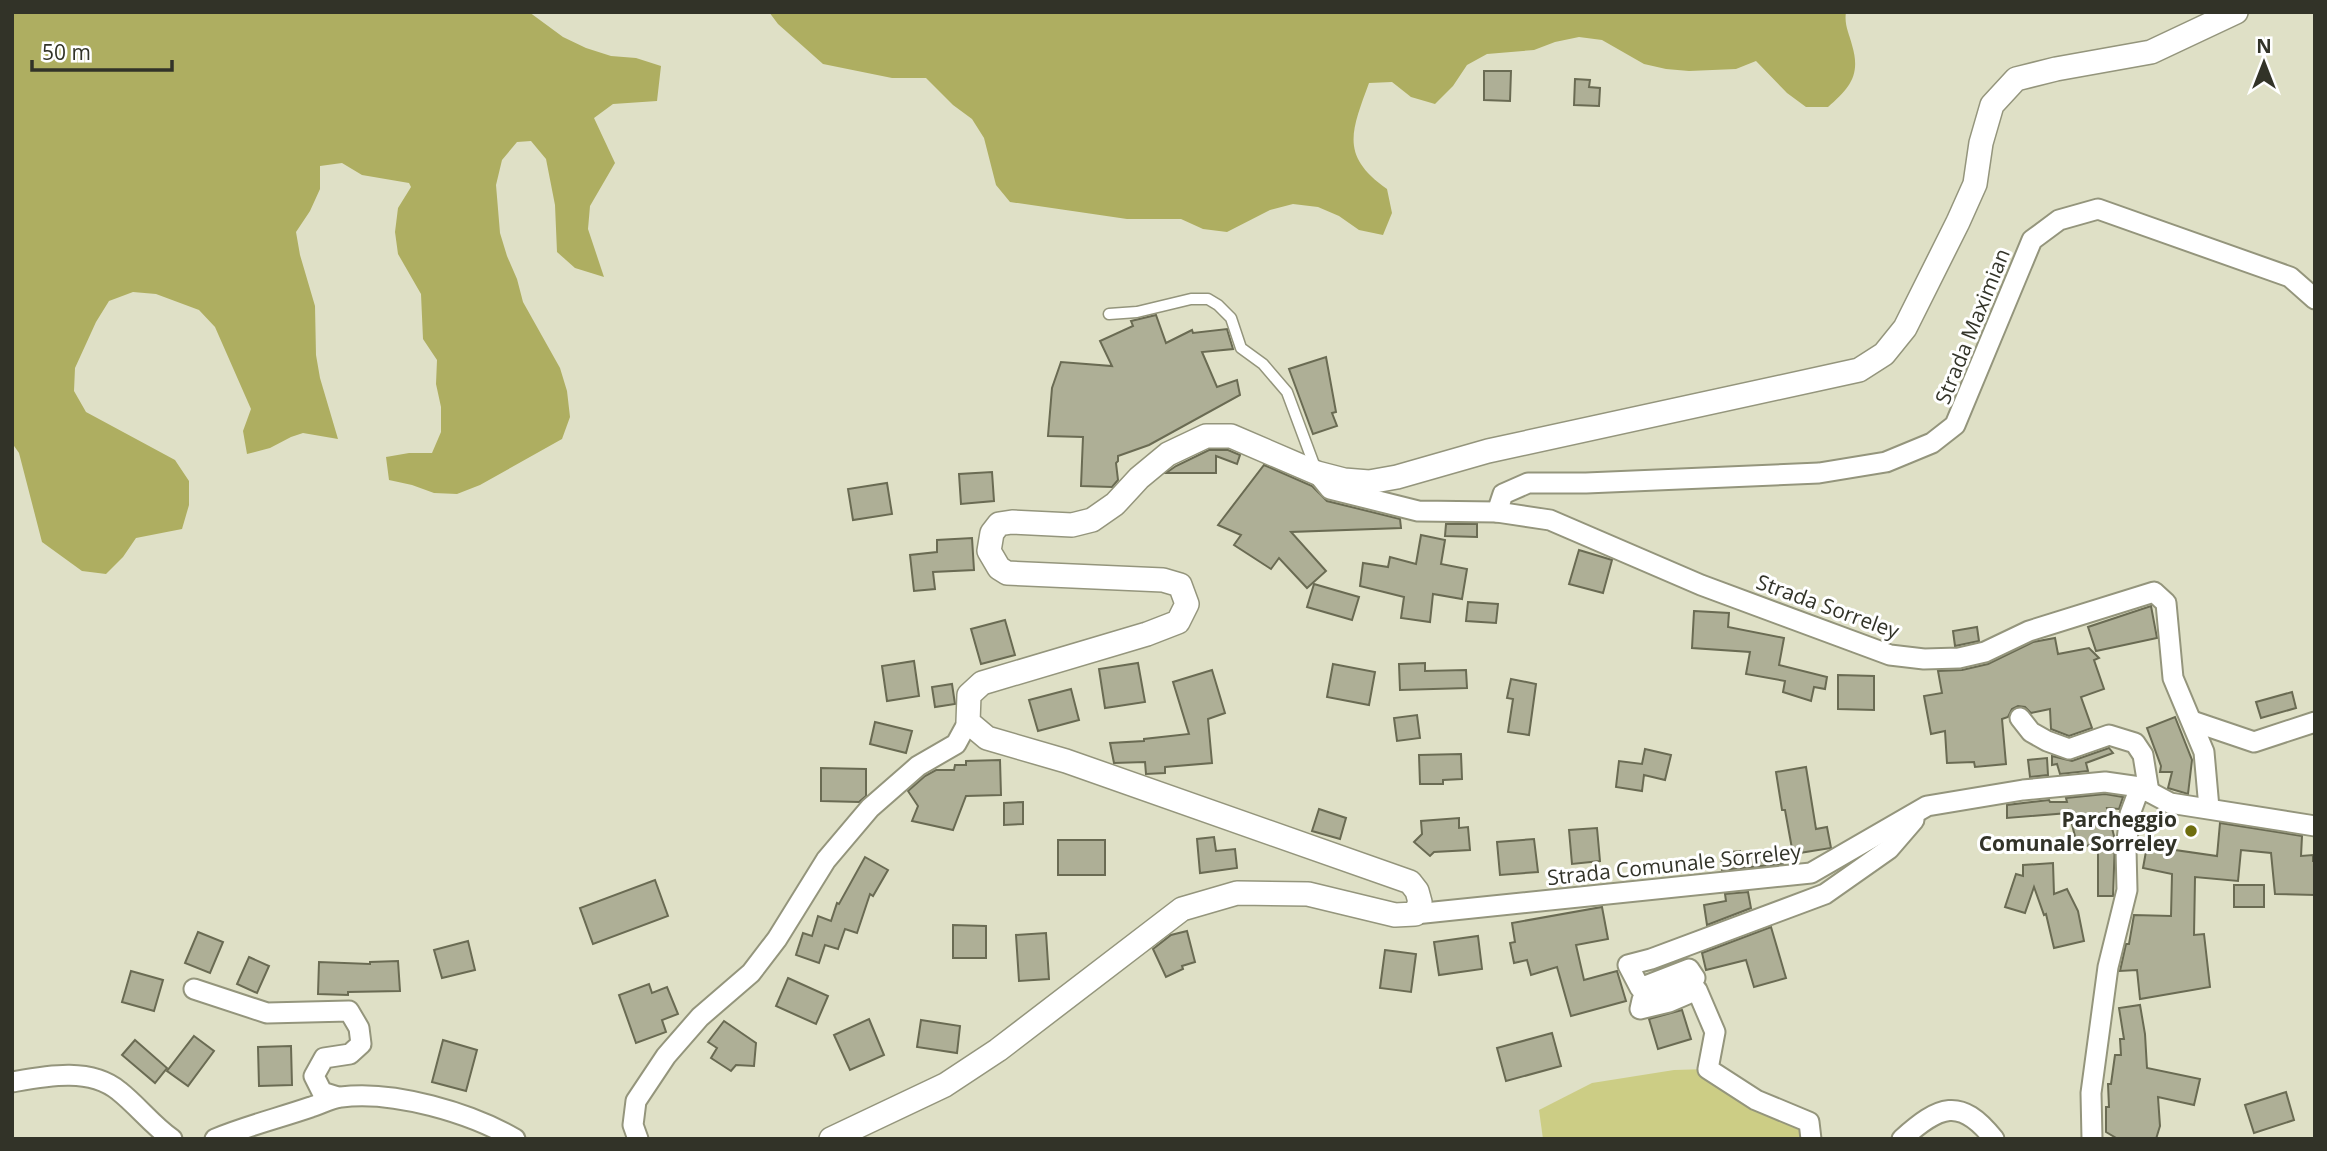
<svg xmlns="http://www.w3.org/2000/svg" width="2327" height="1151" font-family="'Open Sans',sans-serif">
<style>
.green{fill:#cccd85}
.forest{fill:#aeae61}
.building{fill:#aeaf96;stroke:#6a6b53;stroke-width:2}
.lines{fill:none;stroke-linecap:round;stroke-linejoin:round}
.service-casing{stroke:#94957c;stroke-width:13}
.minor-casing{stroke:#94957c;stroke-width:23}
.tertiary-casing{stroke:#94957c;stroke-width:26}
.service{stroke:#fff;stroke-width:10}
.minor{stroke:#fff;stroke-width:19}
.tertiary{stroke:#fff;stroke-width:23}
.poi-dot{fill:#6e6d0d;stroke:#fff;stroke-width:2.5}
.labels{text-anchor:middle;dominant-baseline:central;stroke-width:6;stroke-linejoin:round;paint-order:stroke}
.street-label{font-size:21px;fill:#323328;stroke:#fff}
.poi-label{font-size:21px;font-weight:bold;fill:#323328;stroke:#fff;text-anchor:end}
</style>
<rect width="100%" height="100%" fill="#dfe0c6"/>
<polygon class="green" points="1708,1069 1809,1122 1811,1139 1543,1139 1539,1110 1592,1083 1674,1070"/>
<g class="forest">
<polygon points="12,12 529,12 563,37 586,48 611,56 636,58 661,66 657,101 613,104 594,118 615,163 590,206 588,229 604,277 575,268 557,252 555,205 546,159 531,141 517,142 502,160 496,185 500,233 507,256 517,279 523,302 560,368 567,391 570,417 562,439 480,485 457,494 434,493 412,485 389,480 386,457 409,453 432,453 441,432 441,407 436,384 437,360 423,339 421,294 398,254 395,232 398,208 411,187 409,183 362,175 342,163 320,166 320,189 310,211 296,232 300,255 315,306 316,355 320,378 338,439 303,433 291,437 270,448 247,454 243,431 251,409 215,327 199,310 156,294 133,292 109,301 96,322 75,368 74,391 86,412 175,460 189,481 189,505 182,529 136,538 123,557 106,574 82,571 42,542 19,453 12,443"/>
<path d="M769 12H1846C1844 25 1849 33 1852 45 1861 75 1850 88 1828 107H1806L1787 93 1756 61 1736 69 1689 71 1666 69 1644 64 1602 40 1579 37 1555 42 1534 50 1487 54 1467 65 1453 86 1435 104 1411 97 1392 82 1369 83C1351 132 1340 156 1387 189L1392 213 1383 235 1359 230 1339 216 1318 207 1293 204 1270 210 1227 232 1203 229 1181 219H1127L1010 202 996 185 984 138 972 119 953 105 926 78H892L823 64 778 24Z"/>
</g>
<g class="building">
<polygon points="1484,71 1511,71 1510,101 1484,100"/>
<polygon points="1575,79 1590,80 1589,87 1600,88 1599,106 1574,105"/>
<polygon points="1156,315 1166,343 1192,330 1193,333 1227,329 1233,349 1202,352 1217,387 1237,380 1240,395 1149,445 1118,456 1118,461 1116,463 1118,480 1112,487 1081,486 1083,437 1048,436 1052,388 1061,362 1112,366 1100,341 1133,326 1131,321"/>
<polygon points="1326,357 1336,412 1332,413 1337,426 1313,434 1289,369"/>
<polygon points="1209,450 1228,450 1240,455 1237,464 1216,456 1216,473 1166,473 1176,466"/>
<polygon points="1264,465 1312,486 1327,501 1400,519 1401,528 1291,532 1326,571 1307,588 1279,558 1271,569 1234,545 1241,535 1218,525"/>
<polygon points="992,472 994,501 961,504 959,474"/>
<polygon points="887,483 892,514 853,520 848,489"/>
<polygon points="1446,524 1477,524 1477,537 1445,536"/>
<polygon points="1421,535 1445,540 1441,564 1467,569 1462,599 1433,594 1430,622 1401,618 1404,597 1360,586 1363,563 1388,567 1390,557 1416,564"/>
<polygon points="972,538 974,570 933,572 935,589 914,591 910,555 937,552 937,540"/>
<polygon points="1579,550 1612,560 1603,593 1569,584"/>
<polygon points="1314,584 1359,597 1352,620 1307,607"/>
<polygon points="1468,602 1498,604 1496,623 1466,621"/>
<polygon points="2151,606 2157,638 2096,651 2088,627"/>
<polygon points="1694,611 1729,613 1728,627 1784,638 1779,665 1827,677 1825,689 1814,687 1811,701 1783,692 1785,681 1746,674 1750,652 1692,648"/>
<polygon points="1005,620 1015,655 981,664 971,629"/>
<polygon points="1977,627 1979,641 1955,646 1953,631"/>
<polygon points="2055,638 2058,654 2089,648 2099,658 2094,660 2104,689 2081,697 2092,728 2069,736 2051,729 2050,709 2031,713 2025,707 2018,706 2012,709 2008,717 2002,719 2006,764 1975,767 1974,762 1947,763 1945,731 1931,734 1924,696 1942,693 1938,671 1962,670 1988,664 2033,642"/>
<polygon points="914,661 919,696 887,701 882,666"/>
<polygon points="1138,663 1145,702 1105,708 1099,669"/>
<polygon points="1425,663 1425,671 1466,670 1467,688 1400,690 1399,664"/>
<polygon points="1333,664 1375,672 1369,705 1327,697"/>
<polygon points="1212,670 1225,713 1208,719 1212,763 1165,767 1165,773 1146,774 1145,762 1114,763 1110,743 1144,741 1144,739 1189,734 1173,682"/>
<polygon points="1838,675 1874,676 1874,710 1838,709"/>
<polygon points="1511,679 1536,684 1529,735 1508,732 1513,699 1507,698"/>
<polygon points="952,684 955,704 935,707 932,687"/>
<polygon points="1071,689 1079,720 1038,731 1029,700"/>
<polygon points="2292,692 2296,708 2261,718 2256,702"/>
<polygon points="1417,715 1420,738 1397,741 1394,718"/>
<polygon points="2175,717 2192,760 2188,794 2168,788 2172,772 2160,772 2161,766 2147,728"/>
<polygon points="875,722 912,731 906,753 870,744"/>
<polygon points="2109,748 2113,753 2086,763 2088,771 2060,774 2057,764 2052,765 2052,756 2072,761"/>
<polygon points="1645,749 1671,755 1665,780 1644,775 1642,791 1616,787 1619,761 1642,764"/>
<polygon points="1461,754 1462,779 1443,780 1443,784 1420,784 1419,755"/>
<polygon points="2047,758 2048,775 2030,777 2028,760"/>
<polygon points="1000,760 1001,795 966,796 953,830 912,821 918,806 908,791 925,776 936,770 954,770 955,765 966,765 966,761"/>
<polygon points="1806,767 1816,829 1827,827 1831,848 1793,854 1785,810 1782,810 1776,772"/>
<polygon points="821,768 866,769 866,796 859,802 821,801"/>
<polygon points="2105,794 2123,797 2119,809 2107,808 2115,840 2113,896 2098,896 2098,843 2078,848 2068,809 2068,813 2007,818 2007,805 2049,800 2050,802 2067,802 2066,798"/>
<polygon points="1023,802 1023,824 1004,825 1004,803"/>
<polygon points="1319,809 1346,818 1340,839 1312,831"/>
<polygon points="1459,818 1459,828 1468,827 1470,850 1434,852 1430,856 1414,842 1422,834 1421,821"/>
<polygon points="2220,823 2302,836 2301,856 2313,855 2313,861 2315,861 2315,895 2275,894 2271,853 2241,850 2238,881 2195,877 2194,935 2204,934 2210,987 2140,999 2137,970 2120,971 2126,944 2129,944 2134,915 2171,916 2172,874 2143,868 2147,846 2217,856"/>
<polygon points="1597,828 1600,861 1572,864 1569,830"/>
<polygon points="1214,837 1216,851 1235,849 1237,868 1200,873 1197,839"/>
<polygon points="1534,839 1538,872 1500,875 1497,842"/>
<rect x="1058" y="840" width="47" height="35"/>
<polygon points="1740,851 1741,855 1782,852 1783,864 1722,870 1721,853"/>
<polygon points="865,857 888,870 873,896 870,894 857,933 845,929 838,949 825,945 819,963 796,955 803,933 812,936 818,916 831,921 837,903 839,904"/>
<polygon points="2053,863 2054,894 2067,889 2078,911 2084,941 2054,948 2046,914 2044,915 2034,887 2025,913 2005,907 2016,874 2023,876 2023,865"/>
<polygon points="655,880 668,916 593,944 580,908"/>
<rect x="2234" y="885" width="30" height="22"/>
<polygon points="1748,892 1751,908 1707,925 1704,905 1726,901 1725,894"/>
<polygon points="1602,907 1608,939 1576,945 1584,980 1617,971 1626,1001 1571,1016 1557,967 1531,975 1527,960 1514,963 1510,943 1515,942 1512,923"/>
<polygon points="953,925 986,926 986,958 953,958"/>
<polygon points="1771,927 1786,978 1754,987 1746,960 1706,970 1702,953"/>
<polygon points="1187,931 1195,962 1182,966 1183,969 1166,977 1153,949 1171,935"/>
<polygon points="198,932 223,942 210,973 185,963"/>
<polygon points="1046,933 1049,979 1019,981 1016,935"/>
<polygon points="1478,936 1482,969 1439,975 1434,942"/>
<polygon points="468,941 475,970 442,978 434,950"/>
<polygon points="1385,950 1416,954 1411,992 1380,988"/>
<polygon points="249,957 269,966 257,993 237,984"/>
<polygon points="398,961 400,991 348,992 348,995 318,994 319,962 370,964 370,962"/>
<polygon points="131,971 163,980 154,1011 122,1002"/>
<polygon points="788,978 828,996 816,1024 776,1006"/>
<polygon points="649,984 652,993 667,987 678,1014 662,1020 666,1032 636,1043 619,995"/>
<polygon points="2140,1005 2145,1034 2147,1068 2200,1079 2194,1105 2158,1097 2160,1126 2156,1139 2118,1139 2106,1132 2106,1107 2109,1107 2108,1084 2111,1084 2115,1055 2121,1055 2120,1039 2124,1039 2119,1008"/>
<polygon points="1682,1010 1691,1039 1658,1049 1649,1019"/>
<polygon points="869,1019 884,1055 850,1070 834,1035"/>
<polygon points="921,1020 960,1026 957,1053 917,1047"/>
<polygon points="724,1021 756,1043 754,1066 736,1065 731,1071 711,1058 717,1048 708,1042"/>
<polygon points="1552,1033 1561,1066 1506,1081 1497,1048"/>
<polygon points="194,1036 214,1051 188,1086 167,1071"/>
<polygon points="135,1040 167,1068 155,1083 122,1055"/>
<polygon points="443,1040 477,1050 466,1091 432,1082"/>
<polygon points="291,1046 292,1085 259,1086 258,1047"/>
<polygon points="2286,1092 2294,1120 2254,1133 2245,1105"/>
</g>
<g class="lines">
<g class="service-casing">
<polyline id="service" points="1109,314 1137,312 1191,299 1208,299 1218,305 1231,318 1241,348 1263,364 1287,392 1316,470"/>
</g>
<g class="minor-casing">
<g id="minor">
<polyline points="1317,473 1330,489 1418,511 1497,512 1550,520 1701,585 1890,655 1924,659 1959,658 1985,652 2029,631 2154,592 2166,603 2173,678 2204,752 2209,808"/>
<polyline points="1497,512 1503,494 1528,483 1586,483 1819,473 1886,462 1932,443 1955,425 2032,240 2059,220 2098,209 2290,277 2315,299"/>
<polyline points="2020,718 2031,732 2047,741 2069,749 2109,735 2135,743 2143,755 2149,792"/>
<polyline points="2192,721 2254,742 2315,722"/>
<polyline points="1415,914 1811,873 1927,806 2023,790 2105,782 2140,787 2170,803 2315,826"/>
<polyline points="194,989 267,1013 349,1011 359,1028 361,1044 350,1054 324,1058 314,1076 322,1092 338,1097"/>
<path d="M12 1082C46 1076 90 1067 119 1091 138 1106 152 1125 172 1139"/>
<path d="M215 1139C246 1126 279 1118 311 1107 321 1104 331 1098 341 1097 393 1090 471 1113 515 1139"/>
<polyline points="638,1139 633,1125 636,1101 666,1056 700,1017 751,973 777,939 826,860 870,808 918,766 956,744 968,722"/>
<polyline points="1811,1139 1809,1122 1756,1100 1708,1069 1715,1032 1697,990 1669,1002 1640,1009 1642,1000 1695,978 1689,969 1640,988 1628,965 1651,959 1825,894 1889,849 1914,820"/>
<path d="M1902 1139C1939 1106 1960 1096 1994 1139"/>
<polyline points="2092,1139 2091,1093 2108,967 2127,890 2126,849 2130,814 2140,787"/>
</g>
</g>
<g class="tertiary-casing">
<polyline id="tertiary" points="831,1139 945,1085 998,1050 1182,909 1237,893 1308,894 1395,915 1415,914 1420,902 1417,891 1410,882 1066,761 987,738 968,722 969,695 982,683 1147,634 1178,622 1187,604 1180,585 1163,580 1007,573 999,568 989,551 992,533 999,524 1012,522 1072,525 1092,520 1115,504 1139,478 1168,454 1206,436 1231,436 1317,473 1344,480 1369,482 1397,477 1488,451 1859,370 1884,354 1905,328 1958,222 1975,184 1981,143 1992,105 2016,79 2056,69 2151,52 2236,12"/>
</g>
<use href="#service" class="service"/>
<use href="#minor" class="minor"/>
<use href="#tertiary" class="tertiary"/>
</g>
<circle class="poi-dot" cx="2191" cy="831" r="7"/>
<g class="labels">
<g class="street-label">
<text transform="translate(1972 326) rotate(-68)">Strada Maximian</text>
<text transform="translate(1828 606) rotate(20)">Strada Sorreley</text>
<text transform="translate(1674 864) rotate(-6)">Strada Comunale Sorreley</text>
</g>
<g class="poi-label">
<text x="2177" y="819">Parcheggio<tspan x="2177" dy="24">Comunale Sorreley</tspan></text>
</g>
</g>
<rect width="2327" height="1151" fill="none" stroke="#323328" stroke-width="28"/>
<g transform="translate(2264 63)" stroke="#ffffff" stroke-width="5" paint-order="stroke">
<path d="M0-5L12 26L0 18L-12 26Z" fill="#323328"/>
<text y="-10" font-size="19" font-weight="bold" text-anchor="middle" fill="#323328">N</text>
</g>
<path d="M32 60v10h140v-10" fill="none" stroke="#323328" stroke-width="3.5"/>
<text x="42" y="60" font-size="21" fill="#323328" stroke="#ffffff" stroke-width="5" paint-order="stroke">50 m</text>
</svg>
